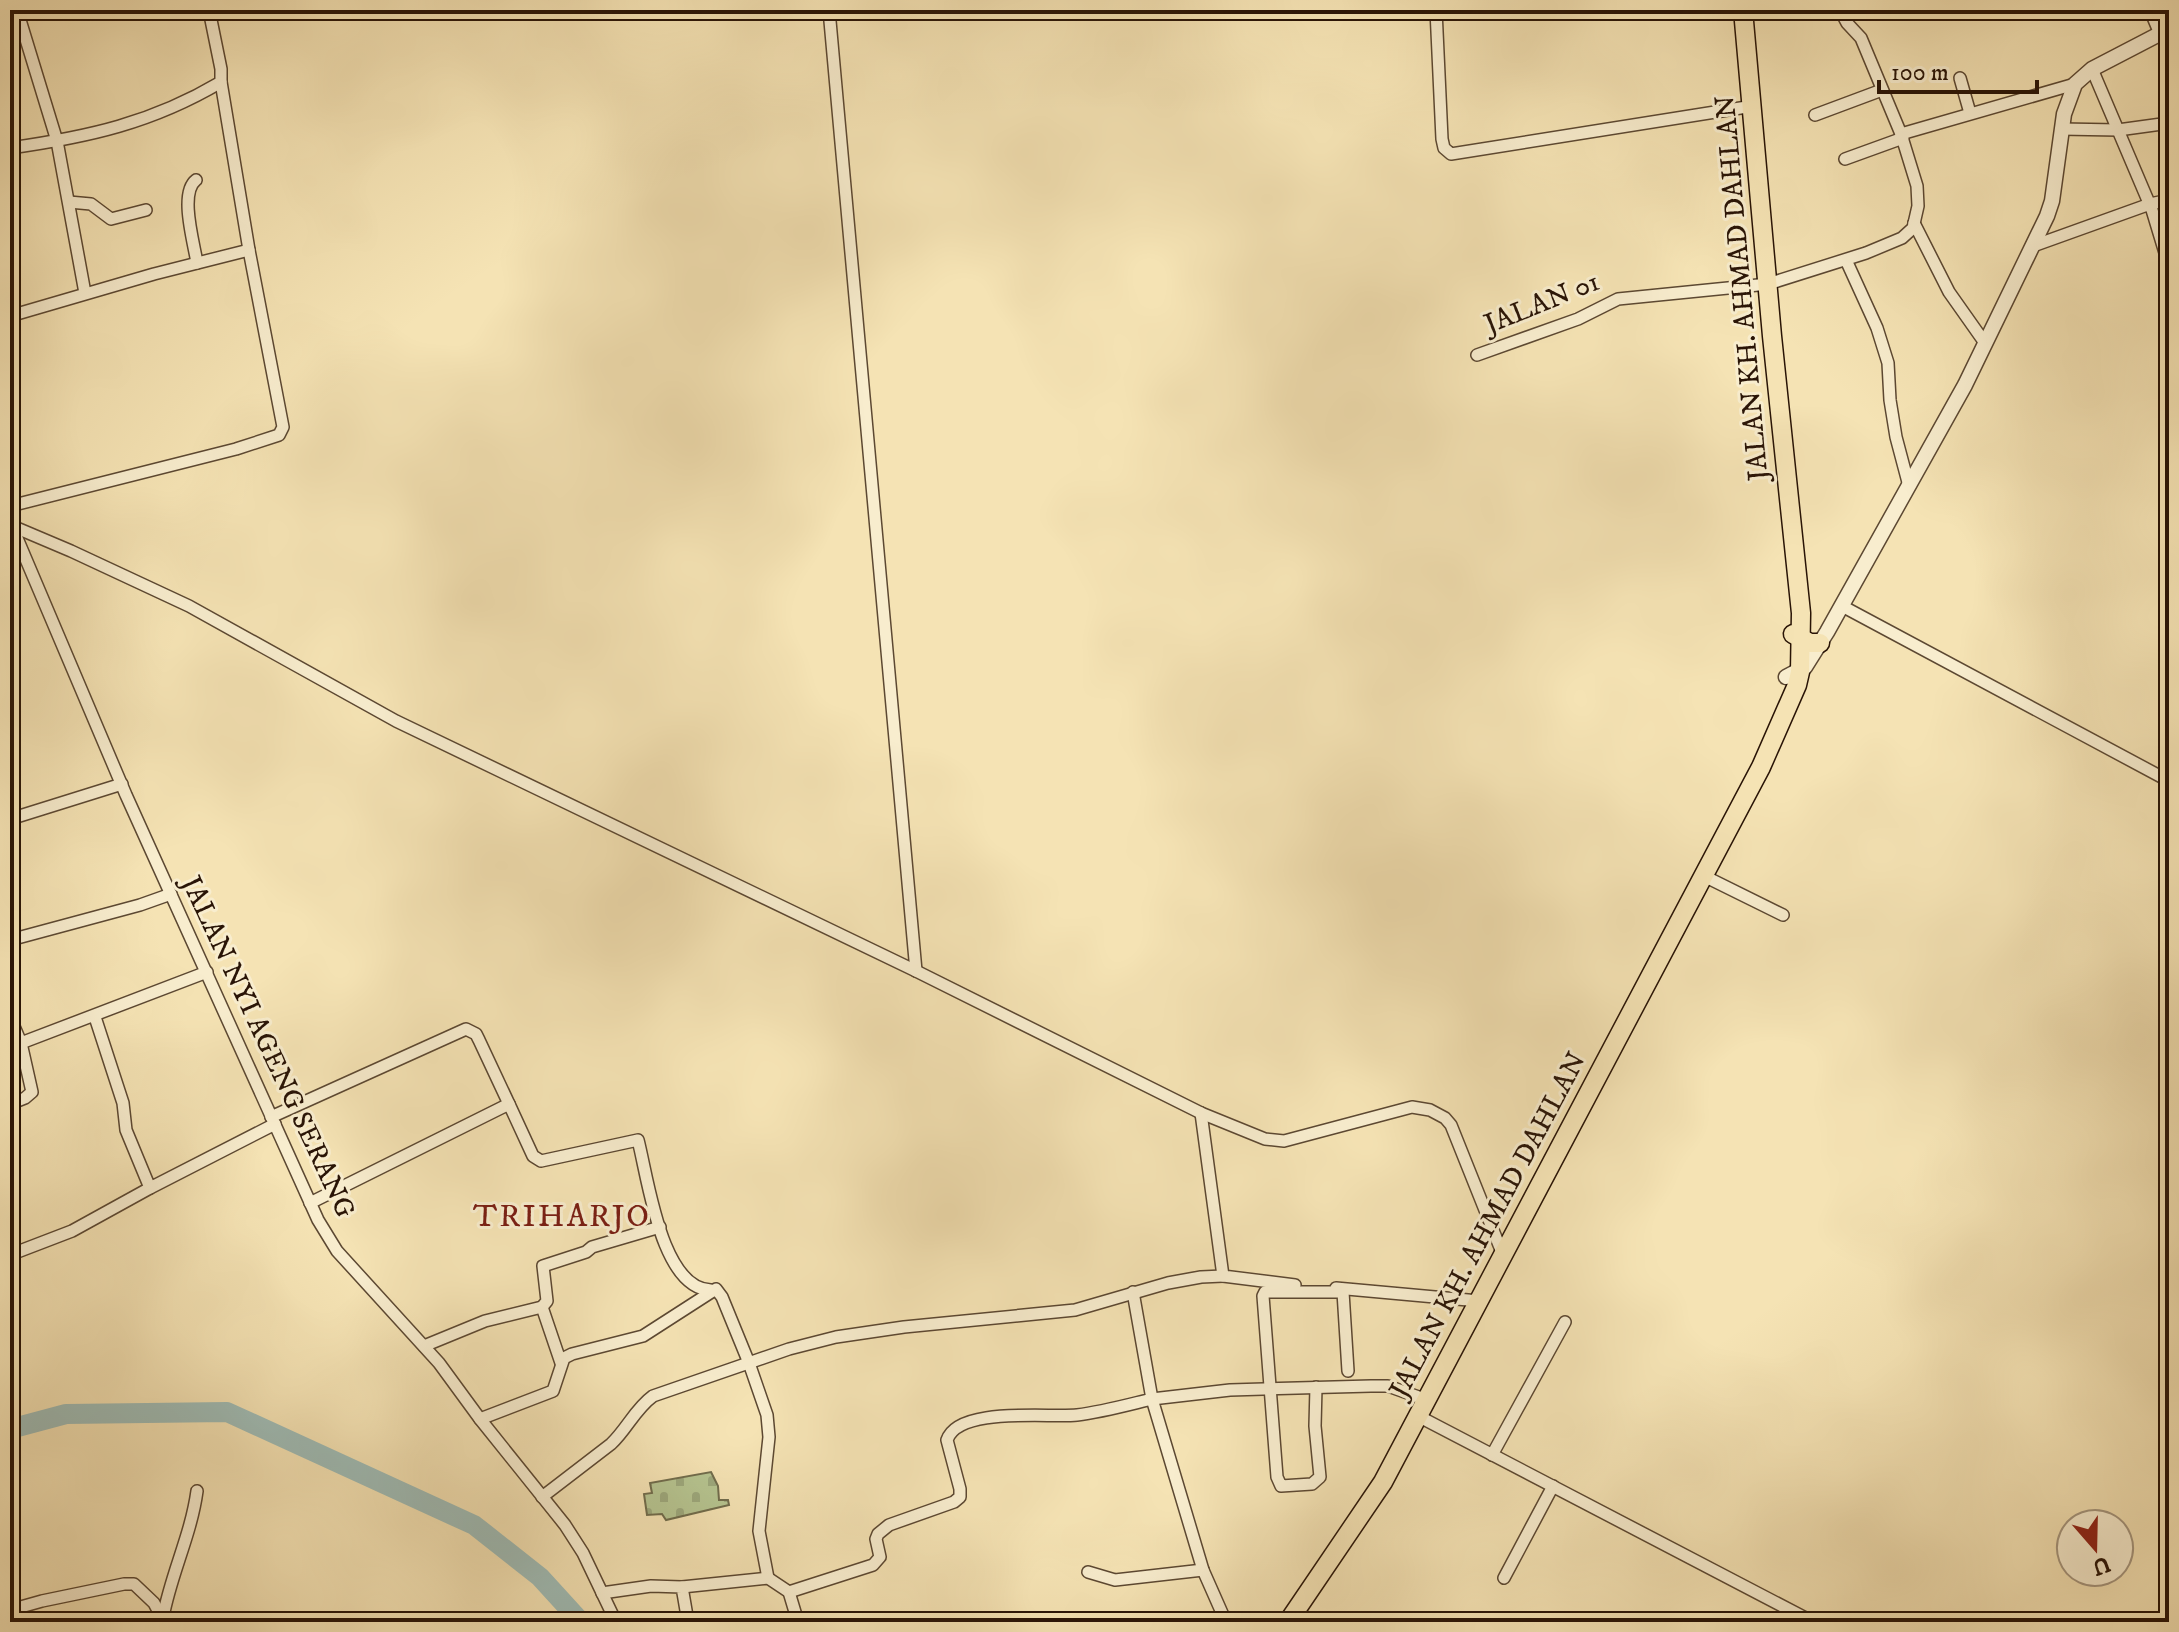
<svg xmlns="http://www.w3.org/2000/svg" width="2179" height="1632" font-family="'IM FELL DW Pica',serif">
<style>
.cemetery{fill:url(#cemetery-stones);stroke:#706c4c;stroke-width:2}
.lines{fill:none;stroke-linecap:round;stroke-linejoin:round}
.river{stroke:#9fbcb6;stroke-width:20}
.minor-casing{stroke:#5c4832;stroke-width:14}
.tertiary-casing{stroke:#5c4832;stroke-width:17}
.trunk-casing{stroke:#291406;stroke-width:21}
.minor{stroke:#f8edce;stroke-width:11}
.tertiary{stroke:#f8edce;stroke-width:14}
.trunk{stroke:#f5e3b4;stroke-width:18}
.labels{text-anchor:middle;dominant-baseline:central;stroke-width:6;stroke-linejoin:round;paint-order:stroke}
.street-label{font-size:28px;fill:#291406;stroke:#f8edce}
.quarter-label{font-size:32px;letter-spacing:2px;fill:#7a1f14;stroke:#f8edce}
</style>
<defs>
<pattern id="cemetery-stones" width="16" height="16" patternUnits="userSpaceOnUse" patternTransform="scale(2)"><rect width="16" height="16" fill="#b6c591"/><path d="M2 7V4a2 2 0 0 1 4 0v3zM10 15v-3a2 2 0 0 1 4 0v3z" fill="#9ca87c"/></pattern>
</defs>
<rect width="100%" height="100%" fill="#f5e3b4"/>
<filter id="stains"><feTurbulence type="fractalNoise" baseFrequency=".0025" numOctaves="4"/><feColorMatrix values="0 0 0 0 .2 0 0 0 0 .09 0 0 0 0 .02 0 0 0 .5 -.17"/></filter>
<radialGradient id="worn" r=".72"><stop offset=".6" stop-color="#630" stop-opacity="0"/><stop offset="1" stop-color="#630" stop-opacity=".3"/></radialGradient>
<polygon class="cemetery" points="711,1472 718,1486 719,1500 728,1500 729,1505 666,1520 662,1514 647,1515 644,1494 652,1493 650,1483"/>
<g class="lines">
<polyline class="river" points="10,1429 66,1414 227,1412 474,1525 540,1577 581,1622"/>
<g class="minor-casing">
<g id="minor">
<polyline points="17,10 57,141 85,293"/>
<polyline points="829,10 916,971"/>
<polyline points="1436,10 1442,139 1444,148 1451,154 1753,106"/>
<polyline points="2150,10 2160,34"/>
<polyline points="2092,69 2152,210 2169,266"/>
<polyline points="1960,78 1970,113"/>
<polyline points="1815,115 1882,90"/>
<polyline points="2061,129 2118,130 2169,123"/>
<polyline points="1901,134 2075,84"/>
<path d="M10 148C88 137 152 123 221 82V69L209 10"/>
<polyline points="1845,159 1903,138"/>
<path d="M196 180C179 193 194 243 197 263"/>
<polyline points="69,202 91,204 111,219 146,210"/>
<polyline points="1914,223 1949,292 1985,343"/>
<polyline points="2033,246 2150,204 2169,200"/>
<polyline points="1846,260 1877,328 1888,363 1890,400 1896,437 1909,486"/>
<polyline points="10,316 154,274 249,250 221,82"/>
<polyline points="1477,355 1578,319 1618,299 1768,284 1866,253 1902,238 1913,228 1918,206 1917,186 1901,134 1861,38 1847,23 1840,10"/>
<polyline points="10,506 236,449 279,435 283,427 249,250"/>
<polyline points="11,524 126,795 318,1220 337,1251 439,1363 480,1419 565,1525 583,1553 616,1622"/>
<polyline points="12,526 71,551 189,606 396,721 916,971 1201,1113 1265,1139 1284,1141 1412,1107 1430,1110 1445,1118 1451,1125 1503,1255"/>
<polyline points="1842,606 2169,781"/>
<polyline points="10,819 122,784"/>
<polyline points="1704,876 1783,915"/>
<polyline points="10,940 140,905 171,894"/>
<polyline points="10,1017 21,1043 207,972"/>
<polyline points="95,1017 123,1103 126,1130 150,1188 275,1124"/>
<polyline points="10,1104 25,1098 32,1092 21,1043"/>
<polyline points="1201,1113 1223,1276 1295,1285"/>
<polyline points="271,1117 466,1029 476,1034 479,1040 509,1104"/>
<path d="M310 1203 509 1104 533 1156 541 1161 638 1140C648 1178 661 1289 711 1290"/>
<polyline points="12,1254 72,1231 150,1188"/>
<polyline points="1336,1288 1479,1301"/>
<polyline points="542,1307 561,1363"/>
<polyline points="424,1346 485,1321 542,1307 547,1301 543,1266 586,1252 592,1247 660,1227"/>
<polyline points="1316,1387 1315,1426 1320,1477 1312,1484 1281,1486 1277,1477 1263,1296 1265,1292 1343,1292 1348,1371"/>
<polyline points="1418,1416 1813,1622"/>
<polyline points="480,1419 553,1391 564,1358 572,1354 643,1336 716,1289 722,1297 749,1363 767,1415 769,1437 759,1531 768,1578"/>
<polyline points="1492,1455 1565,1322"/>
<path d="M542 1497 611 1444C627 1429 635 1409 653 1396L789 1349 836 1337 904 1327 1075 1310 1168 1283 1201 1277 1223 1276"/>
<polyline points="1088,1572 1115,1580 1203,1570"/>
<polyline points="1504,1578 1553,1486"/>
<polyline points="682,1587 768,1578 789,1592 798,1622"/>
<path d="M789 1592 873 1565 880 1557 876 1539 878 1534 889 1525 954 1502 960 1497V1489L947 1440C958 1406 1049 1418 1077 1415 1102 1412 1127 1405 1152 1399L1133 1292"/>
<polyline points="602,1593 651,1586 682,1587 688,1622"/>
<polyline points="10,1610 42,1601 124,1584 134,1584 154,1603 164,1622"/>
<path d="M163 1617C171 1574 191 1535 197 1491"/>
<polyline points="1226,1622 1203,1570 1152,1399 1230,1390 1371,1386 1388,1386 1427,1400"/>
</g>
</g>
<g class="tertiary-casing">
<polyline id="tertiary" points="1786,677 1805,667 1827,632 1965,385 2047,216 2052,201 2064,114 2075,84 2092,69 2169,29"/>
</g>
<g class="trunk-casing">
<g id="trunk">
<polyline points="1793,634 1810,643 1820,643"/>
<polyline points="1288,1622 1383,1482 1761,767 1797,685 1800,672 1801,613 1772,336 1743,10"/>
</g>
</g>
<use href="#minor" class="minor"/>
<use href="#tertiary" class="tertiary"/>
<use href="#trunk" class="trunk"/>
</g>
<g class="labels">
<g class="street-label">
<text transform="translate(1742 288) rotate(-95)">JALAN KH. AHMAD DAHLAN</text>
<text transform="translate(1542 303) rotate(-22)">JALAN 01</text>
<text transform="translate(268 1047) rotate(65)">JALAN NYI AGENG SERANG</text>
<text transform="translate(1488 1225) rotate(-62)">JALAN KH. AHMAD DAHLAN</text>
</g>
<g class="quarter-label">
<text x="562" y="1217">TRIHARJO</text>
</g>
</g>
<rect width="2179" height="1632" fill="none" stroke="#f5e3b4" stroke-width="40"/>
<rect x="12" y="12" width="2155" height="1608" fill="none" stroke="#291406" stroke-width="4"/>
<rect x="20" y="20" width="2139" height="1592" fill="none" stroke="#291406" stroke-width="2"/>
<g transform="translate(2095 1548) rotate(160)"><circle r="38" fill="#f8edce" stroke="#a5967e" stroke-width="2"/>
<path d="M0-6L14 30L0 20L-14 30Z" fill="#8f2418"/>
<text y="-12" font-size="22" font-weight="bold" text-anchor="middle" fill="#291406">U</text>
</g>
<path d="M1879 80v12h158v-12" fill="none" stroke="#291406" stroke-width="4"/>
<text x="1891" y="80" font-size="24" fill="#291406" stroke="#f8edce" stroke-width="6" paint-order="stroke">100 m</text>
<rect width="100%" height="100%" filter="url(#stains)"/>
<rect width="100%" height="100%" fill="url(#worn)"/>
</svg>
